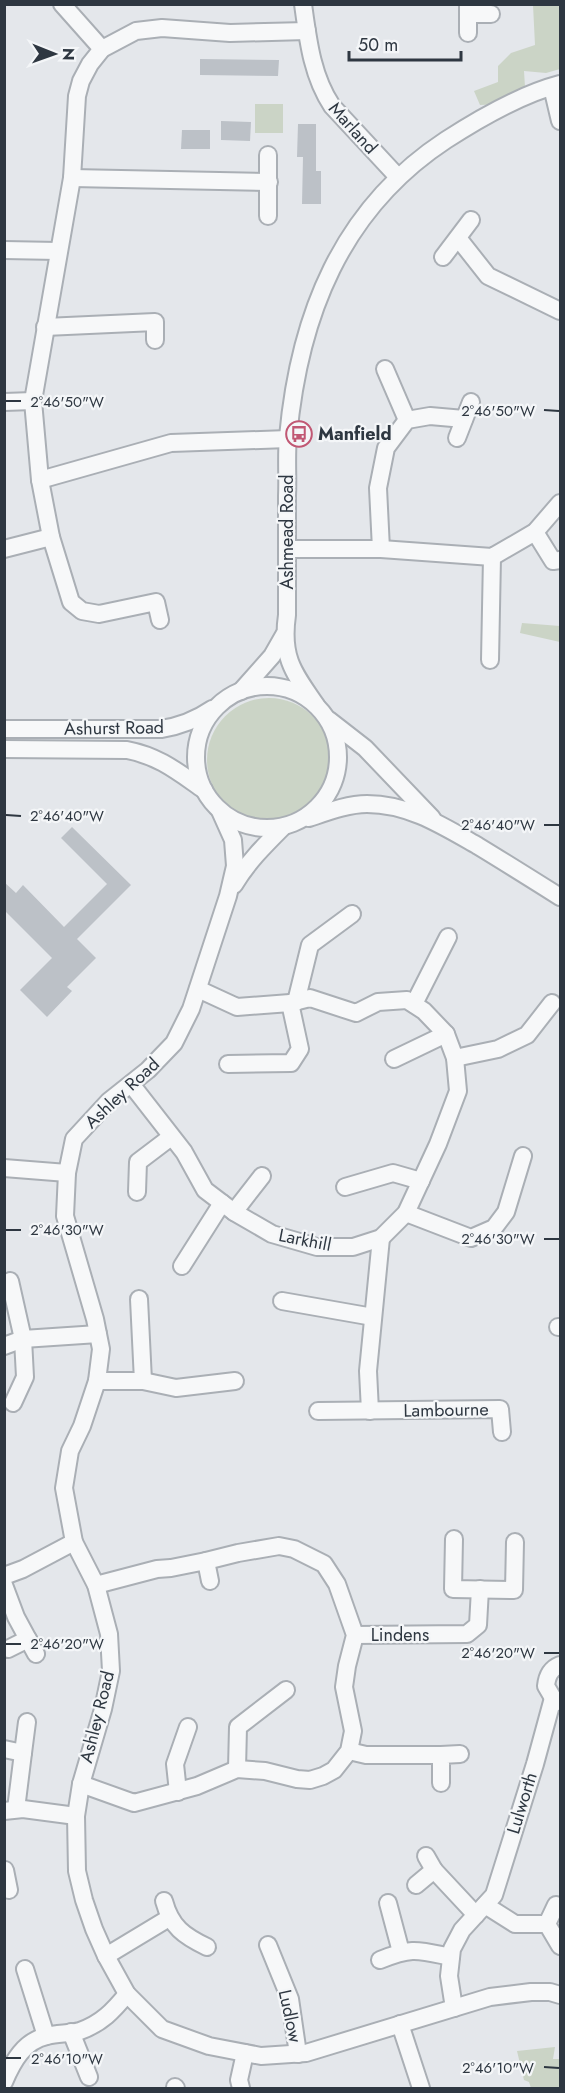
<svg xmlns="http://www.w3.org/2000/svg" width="565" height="2093" font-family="Jost,sans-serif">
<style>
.green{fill:#cbd4c6}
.building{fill:#bcc1c7}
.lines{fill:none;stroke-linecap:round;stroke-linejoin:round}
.minor-casing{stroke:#aaafb5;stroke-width:20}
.minor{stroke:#f7f8f9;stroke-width:16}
.ticks{fill:none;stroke:#2e3741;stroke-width:2}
.labels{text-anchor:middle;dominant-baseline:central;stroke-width:4.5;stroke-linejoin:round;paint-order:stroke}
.street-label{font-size:18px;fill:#2e3741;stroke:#f4f6f8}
.poi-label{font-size:18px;font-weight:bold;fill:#2e3741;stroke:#f4f6f8;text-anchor:start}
.ticks-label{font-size:15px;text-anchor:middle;fill:#2e3741;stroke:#f4f6f8;stroke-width:4.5;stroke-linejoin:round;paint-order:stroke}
</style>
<rect width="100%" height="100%" fill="#e4e7eb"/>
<g class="green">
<polygon points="533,5 560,5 560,69 546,73 524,71 525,87 503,104 480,105 474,91 498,82 498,66 511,53 535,45"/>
<rect x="255" y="104" width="28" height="29"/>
<polygon points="522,623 560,626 560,642 520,633"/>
<circle cx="269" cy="760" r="62"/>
<polygon points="555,2047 553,2059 560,2059 560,2088 531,2088 529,2082 524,2080 517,2051"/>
</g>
<g class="building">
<polygon points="200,59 279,60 278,76 200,75"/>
<polygon points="221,121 251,122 250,141 221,140"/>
<polygon points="298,124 316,124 316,171 321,171 321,204 302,204 303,157 297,157"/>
<polygon points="182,130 210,130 210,149 181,149"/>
<polygon points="72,827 131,885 77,939 96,958 67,987 72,991 47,1017 20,990 52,958 4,910 4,882 16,893 23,885 64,927 107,884 61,838"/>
</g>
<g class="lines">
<g class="minor-casing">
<g id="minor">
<polyline points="62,4 102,49"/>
<path d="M303 4C308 40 312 76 332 106L397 176"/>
<polyline points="468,14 491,14"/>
<polyline points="468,33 468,4"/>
<polyline points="552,87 560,121"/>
<polyline points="72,178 269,182"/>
<polyline points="268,216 268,155"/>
<polyline points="458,238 488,276 560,311"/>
<polyline points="4,250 58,251"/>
<polyline points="443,257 471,220"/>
<polyline points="45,327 155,322 155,340"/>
<polyline points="385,369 407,420"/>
<polyline points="4,402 33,401"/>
<polyline points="457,438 471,402"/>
<polyline points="40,480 171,443 288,439"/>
<polyline points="535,532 553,561 560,560"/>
<polyline points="4,549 51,537"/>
<polyline points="287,549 381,549 492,557 535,532 560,503"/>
<polyline points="381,549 378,488 386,448 407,420 430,416 464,419"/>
<polyline points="160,620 156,602 99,614 82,611 71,602 51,537 40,480 33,401 72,178 77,96 81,81 90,64 102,49 136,31 162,28 230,33 307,31"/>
<polyline points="490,660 492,557"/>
<circle cx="267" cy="757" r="71"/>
<polyline points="241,691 272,656 284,635"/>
<path d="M316 705C293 672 281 657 287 615 287 575 287 536 287 496 288 477 286 457 288 437 299 316 341 209 446 140 480 118 522 94 560 84"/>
<polyline points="329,720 365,748 432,818"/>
<path d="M4 729H161C181 726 196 720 212 709"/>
<path d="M4 749 127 750C159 756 178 772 204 790"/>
<polyline points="220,811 233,840 235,866 228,896 191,1009 174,1043 148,1070 109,1101 74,1139 67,1173 65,1216 95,1319 101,1349 97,1381 82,1426 70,1451 64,1488 74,1542 96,1585 109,1634 111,1671 103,1709 81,1784 76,1816 77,1871 84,1900 94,1929 106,1956 127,1994 162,2029 209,2046 261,2056 306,2053 490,1997 531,1992 550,1992 560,1995"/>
<path d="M309 818C327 812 348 804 367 804 409 804 443 826 478 846 506 863 533 880 560 897"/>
<path d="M234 885C247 863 264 846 282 828"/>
<polyline points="296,1002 310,945 352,914"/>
<polyline points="414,1004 448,937"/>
<polyline points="455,1058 498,1049 527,1035 552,1003"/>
<polyline points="394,1059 446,1034"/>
<polyline points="228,1064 291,1063 300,1049 290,1003"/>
<polyline points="131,1084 184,1152 205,1190 234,1212 272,1234 317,1247 353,1247 381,1238 406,1213 438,1144 458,1091 455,1058 446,1034 424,1011 407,1000 378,1002 356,1013 310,998 290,1003 237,1007 198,989"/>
<polyline points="4,1168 67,1173"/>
<polyline points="345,1187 393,1173 421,1181"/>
<polyline points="137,1192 138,1162 171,1137"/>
<polyline points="234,1212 262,1176"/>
<polyline points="406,1213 471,1238 494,1228 506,1212 523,1156"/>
<polyline points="182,1266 222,1203"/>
<polyline points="10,1281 23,1339 25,1377 13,1403"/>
<polyline points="139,1299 143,1381"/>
<polyline points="282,1301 373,1317"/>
<polyline points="558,1327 560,1327"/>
<polyline points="4,1346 23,1339 98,1334"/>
<polyline points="97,1381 143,1381 176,1388 235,1381"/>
<polyline points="318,1411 500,1409 502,1432"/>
<polyline points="370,1411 368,1371 381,1238"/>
<polyline points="454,1539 453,1589 514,1590 515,1542"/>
<polyline points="4,1576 23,1569 74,1542"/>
<polyline points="4,1585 16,1617 36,1654"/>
<polyline points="96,1585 157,1569 171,1568 206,1561"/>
<polyline points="355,1635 467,1634 478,1625 480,1589"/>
<polyline points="8,1649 28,1639"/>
<path d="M560 1665C550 1669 547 1676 546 1686L553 1698 560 1702"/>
<polyline points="4,1749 23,1753 27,1722"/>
<polyline points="349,1751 366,1755 441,1755"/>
<polyline points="237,1769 238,1727 286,1690"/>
<polyline points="441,1783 441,1755 460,1754"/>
<polyline points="81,1784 134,1803 197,1786 237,1769 265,1771 297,1779 310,1780 323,1776 334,1770 349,1751 353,1731 344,1687 347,1666 355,1635 337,1584 324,1564 294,1549 279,1546 238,1553 206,1561 210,1581"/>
<polyline points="178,1792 175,1764 188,1727"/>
<polyline points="16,1809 23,1753"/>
<polyline points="4,1811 23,1809 76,1816"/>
<polyline points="5,1870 9,1890"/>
<polyline points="434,1870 476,1915"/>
<polyline points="416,1885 434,1870 426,1856"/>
<path d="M164 1901C171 1927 184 1936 207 1947"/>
<polyline points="388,1903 401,1952"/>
<polyline points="485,1905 515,1924 547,1924"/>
<polyline points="556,1905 547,1924 560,1946"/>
<polyline points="268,1945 290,1999 298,2054"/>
<polyline points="106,1956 169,1918"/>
<path d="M380 1960C413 1947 417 1950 451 1957"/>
<polyline points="25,1969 46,2036"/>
<polyline points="454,2008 449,1976 452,1949 462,1930 494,1895 535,1764 553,1698"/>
<polyline points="400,2024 421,2088"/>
<polyline points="71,2032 89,2077"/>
<path d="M4 2082C13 2061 24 2041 47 2036 57 2033 69 2034 80 2031 102 2023 113 2011 127 1994"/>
<polyline points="175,2087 176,2088"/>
<polyline points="241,2088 239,2080 245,2053"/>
</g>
</g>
<use href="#minor" class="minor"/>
</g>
<path class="ticks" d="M6 401H21M544 410 559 411M6 815 21 816M544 825H559M6 1230H21M544 1239H559M6 1644H21M544 1653H559M6 2058H21M544 2067 559 2068"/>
<defs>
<g id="bus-ring" transform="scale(1.35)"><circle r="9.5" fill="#f4f6f8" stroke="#c15874" stroke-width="1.5"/><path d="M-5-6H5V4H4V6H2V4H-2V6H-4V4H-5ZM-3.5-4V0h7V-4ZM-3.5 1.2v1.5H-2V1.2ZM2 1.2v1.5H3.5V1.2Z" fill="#c15874"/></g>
</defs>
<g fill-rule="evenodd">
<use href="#bus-ring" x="299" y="434"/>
</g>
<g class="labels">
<g class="street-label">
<text transform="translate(353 128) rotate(48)">Marland</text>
<text transform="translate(287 532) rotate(-90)">Ashmead Road</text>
<text transform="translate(114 728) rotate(-1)">Ashurst Road</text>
<text transform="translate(122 1093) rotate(-43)">Ashley Road</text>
<text transform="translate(305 1240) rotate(11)">Larkhill</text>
<text transform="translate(446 1410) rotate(-1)">Lambourne</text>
<text x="400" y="1635">Lindens</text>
<text transform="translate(97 1717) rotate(-76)">Ashley Road</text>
<text transform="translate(522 1803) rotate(-73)">Lulworth</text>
<text transform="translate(290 2016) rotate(78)">Ludlow</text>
</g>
<g class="poi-label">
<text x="318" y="434">Manfield</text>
</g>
</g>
<g class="ticks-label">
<text x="67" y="407">2°46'50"W</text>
<text x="498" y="416">2°46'50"W</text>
<text x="67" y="821">2°46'40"W</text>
<text x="498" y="830">2°46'40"W</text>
<text x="67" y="1235">2°46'30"W</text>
<text x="498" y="1244">2°46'30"W</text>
<text x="67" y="1649">2°46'20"W</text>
<text x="498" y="1658">2°46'20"W</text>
<text x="67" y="2064">2°46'10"W</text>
<text x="498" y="2073">2°46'10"W</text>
</g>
<rect width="565" height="2093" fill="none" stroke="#2e3741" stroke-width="12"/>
<g transform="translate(54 54) rotate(91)" stroke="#f4f6f8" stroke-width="4.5" paint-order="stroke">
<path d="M0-4.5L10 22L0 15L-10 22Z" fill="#2e3741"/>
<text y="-9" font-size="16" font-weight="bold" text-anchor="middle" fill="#2e3741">N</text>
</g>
<path d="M349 51v9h112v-9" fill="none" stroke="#2e3741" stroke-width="3"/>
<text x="358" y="51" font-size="18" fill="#2e3741" stroke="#f4f6f8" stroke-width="4.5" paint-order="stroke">50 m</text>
</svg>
